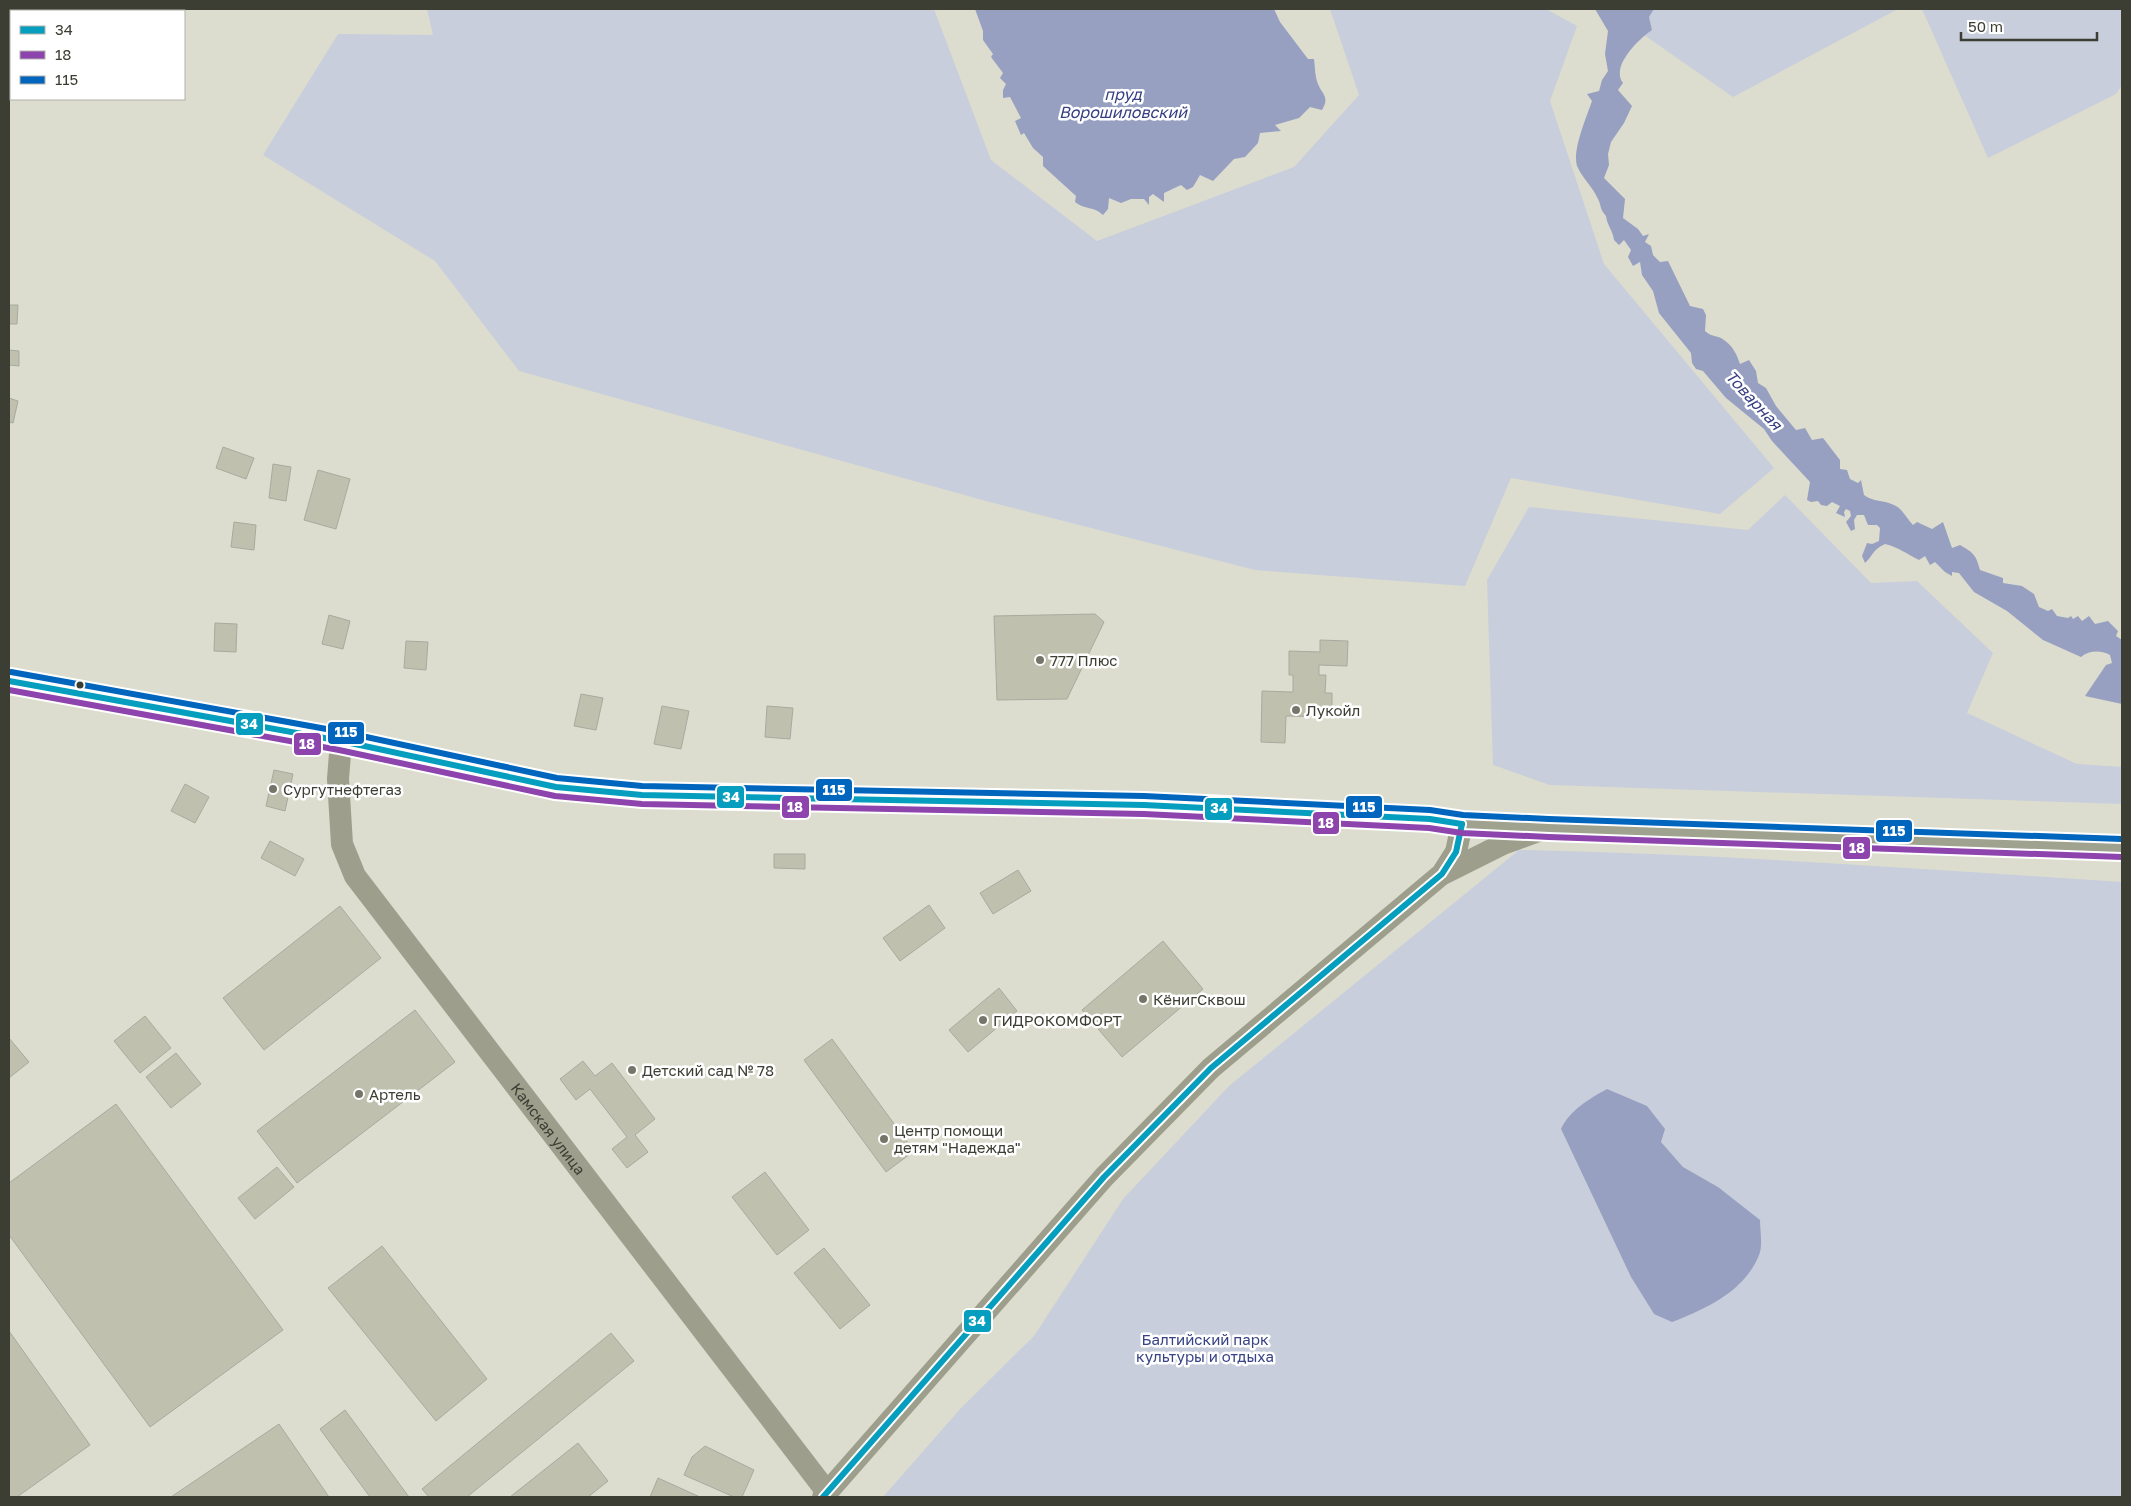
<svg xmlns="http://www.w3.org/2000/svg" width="2131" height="1506" font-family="'Golos Text',sans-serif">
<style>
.green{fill:#c8cedc;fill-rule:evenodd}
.water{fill:#97a0c1}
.building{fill:#bfc0ae;stroke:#a9aa9f}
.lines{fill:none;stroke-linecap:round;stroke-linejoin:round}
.secondary{stroke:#9d9e8c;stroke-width:22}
.primary{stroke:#a0a290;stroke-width:25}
.bus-1-casing{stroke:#fff;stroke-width:10}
.bus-2-casing{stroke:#fff;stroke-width:10}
.bus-3-casing{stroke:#fff;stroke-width:10}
.bus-1{stroke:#069ebe;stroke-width:6}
.bus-2{stroke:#8e44ad;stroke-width:6}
.bus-3{stroke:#0065bd;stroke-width:6}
.poi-dot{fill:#757669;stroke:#fff;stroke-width:2}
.bus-dot{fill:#3d3e33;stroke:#fff;stroke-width:2}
.labels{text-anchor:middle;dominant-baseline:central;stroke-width:5;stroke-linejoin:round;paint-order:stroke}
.poi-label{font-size:15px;fill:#3d3e33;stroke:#fff;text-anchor:start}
.street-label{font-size:15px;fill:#3d3e33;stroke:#fff}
.park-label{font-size:15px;fill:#384385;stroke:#fff}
.water-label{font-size:16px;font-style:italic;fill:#353f81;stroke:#fff}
.line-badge{stroke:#fff;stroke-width:2}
.badge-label{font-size:14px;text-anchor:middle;font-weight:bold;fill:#fff}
</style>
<rect width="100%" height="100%" fill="#dcddce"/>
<g class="green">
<polygon points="53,9 178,9 176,11 57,11"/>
<polygon points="427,9 934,9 991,160 1097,241 1294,167 1359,95 1330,9 1546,9 1577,26 1550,101 1604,264 1774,468 1720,514 1511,478 1465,586 1255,570 986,501 519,371 435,261 263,155 338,34 433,35"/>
<polygon points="1654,9 1898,9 1733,97 1644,35 1652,30 1649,17"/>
<polygon points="1922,9 2122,9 2122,85 2116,94 1988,158"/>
<polygon points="1785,495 1871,583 1917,581 1993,653 1967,713 2077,764 2122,767 2122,804 1550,785 1493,765 1487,580 1529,507 1748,530"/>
<path d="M1519 850C1721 854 1921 869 2122 882V1497H883L961 1408 1034 1336 1123 1199 1229 1086ZM1561 1129 1661 1142 1683 1167 1718 1187 1739 1285 1695 1313 1654 1314 1631 1277Z"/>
</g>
<g class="water">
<path d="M975 9H1274L1280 22 1308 59H1314C1315 67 1315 77 1318 84 1322 94 1330 97 1322 110L1310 107 1299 118 1275 125 1281 131 1260 133 1258 143 1245 157 1234 159 1213 181 1200 175 1193 187 1187 190 1181 185 1164 193V202L1153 194 1149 197V205L1144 199H1131L1121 203 1109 198 1108 209 1103 215C1094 206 1085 210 1075 202L1076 196 1043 166V157L1033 148 1024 133 1021 135 1015 121 1021 118 1010 97 1003 98V90L1006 84 1000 78 1003 73 991 57 993 54 983 40V31Z"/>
<path d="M1595 9H1654L1649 17 1652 30C1640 38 1610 66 1623 83L1618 90 1632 106 1624 123 1611 142 1608 154 1609 165 1604 178 1625 199 1623 218 1638 229 1643 236 1649 234 1645 242 1651 246 1653 255 1660 262 1668 261 1690 306 1703 309 1706 315 1705 331C1713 338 1718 335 1724 340 1733 346 1737 355 1740 364L1749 360 1756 371 1758 383 1766 388 1776 406 1796 430 1805 428 1812 440 1823 438 1840 460V469L1847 470 1850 479 1858 483 1861 480 1864 495C1873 502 1884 500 1894 505 1902 508 1907 519 1913 525L1917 522 1932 529 1943 522 1952 548 1960 545C1974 553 1976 555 1980 570L2003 578V583L2022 586 2034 594 2039 607 2048 611 2052 609 2057 616 2068 618 2071 616 2073 619 2078 616 2082 621 2089 616 2095 624 2108 621 2118 631 2116 636 2122 640V704L2085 696 2106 665 2112 663 2110 655C2102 650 2089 650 2081 657L2043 640 2007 611 1974 592 1959 573 1952 572V576L1945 572 1935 562 1930 565 1925 556 1919 560C1907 554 1898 547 1885 544 1872 550 1873 556 1865 563L1862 556 1867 543 1872 544 1879 541 1880 528 1877 525H1868L1864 515H1857L1854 520 1855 529 1851 531 1846 522 1851 516 1850 511 1846 509 1844 512 1845 517 1836 513 1840 506 1832 502 1827 506 1821 505 1818 501 1811 502 1807 500 1810 482 1772 441 1764 429 1726 398 1703 371 1696 369 1692 363 1691 353 1659 313 1653 291 1642 275 1640 262 1633 266 1628 257 1631 250 1624 240 1619 245 1614 240C1613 231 1607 225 1606 216 1599 208 1602 207 1598 199 1593 187 1582 178 1577 166 1572 150 1587 116 1592 101L1587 94 1599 91 1602 80 1608 71 1605 54 1608 31Z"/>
<path d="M1607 1089 1647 1106 1665 1129 1661 1142 1683 1167 1718 1187 1760 1220C1760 1230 1763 1246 1759 1255 1745 1291 1706 1309 1672 1322L1654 1314 1631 1277 1561 1129C1570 1110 1589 1099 1607 1089Z"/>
</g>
<g class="building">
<polygon points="9,305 18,305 17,324 9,324"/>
<polygon points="9,350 19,351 19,366 9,365"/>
<polygon points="9,398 18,401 13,423 9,422"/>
<polygon points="223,447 254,458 246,479 216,468"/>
<polygon points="273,464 291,467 286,501 269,498"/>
<polygon points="318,470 350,479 336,529 304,520"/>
<polygon points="234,522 256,525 254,550 231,547"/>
<polygon points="1095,614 1104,622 1067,699 997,700 994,616"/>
<polygon points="329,615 350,621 343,649 322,644"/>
<polygon points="215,623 237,624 236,652 214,651"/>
<polygon points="1320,640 1348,641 1347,666 1319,665 1319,675 1326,675 1325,693 1332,693 1332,717 1286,716 1285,743 1261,742 1262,691 1293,692 1293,675 1289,675 1289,651 1320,652"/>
<polygon points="406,641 428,642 426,670 404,668"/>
<polygon points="581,694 603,698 596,730 574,726"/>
<polygon points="662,706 689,711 681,749 654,744"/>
<polygon points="767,706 793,708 790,739 765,737"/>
<polygon points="274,770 293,774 285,811 266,806"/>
<polygon points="185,784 209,797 195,823 171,811"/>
<polygon points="270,841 304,859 295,876 261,858"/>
<polygon points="774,854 805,854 805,869 774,868"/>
<polygon points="1018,870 1031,891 993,914 980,893"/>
<polygon points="929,905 945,928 900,961 883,938"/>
<polygon points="340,906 381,958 264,1050 223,998"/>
<polygon points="1163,941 1203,989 1122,1057 1082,1010"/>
<polygon points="999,988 1017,1011 968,1052 949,1030"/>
<polygon points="415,1010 455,1062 297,1183 257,1131"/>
<polygon points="145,1016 171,1048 140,1073 114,1041"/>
<polygon points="9,1038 29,1062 9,1078"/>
<polygon points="832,1039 914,1151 886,1172 804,1060"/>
<polygon points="176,1053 201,1084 171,1108 146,1077"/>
<polygon points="583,1061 595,1076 612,1063 655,1119 635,1135 648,1152 627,1168 612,1149 627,1137 590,1089 576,1100 560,1079"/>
<polygon points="116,1104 283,1330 150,1427 9,1235 9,1183"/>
<polygon points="277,1167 294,1187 255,1219 238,1198"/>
<polygon points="765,1172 809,1230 777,1255 732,1197"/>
<polygon points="382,1246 487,1379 436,1421 328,1288"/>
<polygon points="824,1248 870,1305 840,1329 794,1273"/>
<polygon points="9,1331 90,1445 17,1497 9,1497"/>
<polygon points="611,1333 634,1361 467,1497 429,1497 422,1489"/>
<polygon points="345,1410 409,1497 370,1497 320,1429"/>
<polygon points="279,1424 329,1497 171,1497"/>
<polygon points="578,1443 608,1481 588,1497 510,1497"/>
<polygon points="705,1446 754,1470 742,1497 734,1497 684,1475 692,1457"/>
<polygon points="658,1478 700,1497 650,1497"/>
</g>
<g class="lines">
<g class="secondary">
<path id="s1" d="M341 741 338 779 342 844 355 876 827 1492"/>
<polyline points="1443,874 1503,844 1544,829"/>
<polyline points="823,1497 1104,1177 1211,1068 1442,874 1456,852 1462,824"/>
</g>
<polyline class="primary" points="9,681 341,741 556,787 642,795 1144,805 1430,819 1462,824 1549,828 2122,848"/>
<g class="bus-1-casing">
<g id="bus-1">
<polyline points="9,681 341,741 556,787 642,795 1144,805 1430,819 1462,824"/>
<polyline points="823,1497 1104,1177 1211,1068 1442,874 1456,852 1462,824"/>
</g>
</g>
<g class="bus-2-casing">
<polyline id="bus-2" points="9,690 339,750 555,796 642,804 1144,814 1429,828 1462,833 1549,837 2122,857"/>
</g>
<g class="bus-3-casing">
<polyline id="bus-3" points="11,672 343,732 557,778 642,786 1144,796 1430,810 1463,815 1549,819 2122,839"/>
</g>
<use href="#bus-1" class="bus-1"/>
<use href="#bus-2" class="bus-2"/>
<use href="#bus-3" class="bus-3"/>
</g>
<g class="poi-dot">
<circle cx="1040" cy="660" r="5"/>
<circle cx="1296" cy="710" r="5"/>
<circle cx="273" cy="789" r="5"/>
<circle cx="1143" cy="999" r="5"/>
<circle cx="983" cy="1020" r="5"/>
<circle cx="632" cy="1070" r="5"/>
<circle cx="359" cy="1094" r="5"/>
<circle cx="884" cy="1139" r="5"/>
</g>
<circle class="bus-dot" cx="80" cy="685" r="4.5"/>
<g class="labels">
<g class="poi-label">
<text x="1050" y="660">777 Плюс</text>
<text x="1306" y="710">Лукойл</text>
<text x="283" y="789">Сургутнефтегаз</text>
<text x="1153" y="999">КёнигСквош</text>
<text x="993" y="1020">ГИДРОКОМФОРТ</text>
<text x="642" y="1070">Детский сад № 78</text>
<text x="369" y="1094">Артель</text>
<text x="894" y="1130">Центр помощи<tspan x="894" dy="17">детям "Надежда"</tspan></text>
</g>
<g class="street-label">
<text stroke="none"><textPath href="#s1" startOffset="456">Камская улица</textPath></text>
</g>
<g class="park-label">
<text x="1205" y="1339">Балтийский парк<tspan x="1205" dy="17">культуры и отдыха</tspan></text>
</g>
<g class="water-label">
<text x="1123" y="94">пруд<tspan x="1123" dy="18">Ворошиловский</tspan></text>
<text transform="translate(1754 400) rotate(47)">Товарная</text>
</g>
</g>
<g class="line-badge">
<rect x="235" y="712" width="29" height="24" rx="5" fill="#069ebe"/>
<rect x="327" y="721" width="38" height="24" rx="5" fill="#0065bd"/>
<rect x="293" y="732" width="29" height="24" rx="5" fill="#8e44ad"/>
<rect x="815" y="778" width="38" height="24" rx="5" fill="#0065bd"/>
<rect x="716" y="785" width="29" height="24" rx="5" fill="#069ebe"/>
<rect x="1345" y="795" width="38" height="24" rx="5" fill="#0065bd"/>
<rect x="781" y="795" width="29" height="24" rx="5" fill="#8e44ad"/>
<rect x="1204" y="797" width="29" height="24" rx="5" fill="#069ebe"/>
<rect x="1312" y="811" width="28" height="24" rx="5" fill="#8e44ad"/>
<rect x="1875" y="819" width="38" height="24" rx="5" fill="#0065bd"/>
<rect x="1842" y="836" width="29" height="24" rx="5" fill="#8e44ad"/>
<rect x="963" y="1309" width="29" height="24" rx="5" fill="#069ebe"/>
</g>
<g class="badge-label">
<text x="249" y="729">34</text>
<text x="346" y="737">115</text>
<text x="307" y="749">18</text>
<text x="834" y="795">115</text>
<text x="731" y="802">34</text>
<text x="1364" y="812">115</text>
<text x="795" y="812">18</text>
<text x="1219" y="813">34</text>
<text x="1326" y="828">18</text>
<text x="1894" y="836">115</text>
<text x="1857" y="853">18</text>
<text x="977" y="1326">34</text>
</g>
<rect width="2131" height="1506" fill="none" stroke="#3d3e33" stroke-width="20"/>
<rect x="10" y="10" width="175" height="90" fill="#ffffff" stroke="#b1b2ad"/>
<rect x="20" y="26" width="25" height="8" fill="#069ebe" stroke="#b1b2ad"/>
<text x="55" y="35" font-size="15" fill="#3d3e33">34</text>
<rect x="20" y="51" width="25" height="8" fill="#8e44ad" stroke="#b1b2ad"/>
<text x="55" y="60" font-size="15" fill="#3d3e33">18</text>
<rect x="20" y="76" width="25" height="8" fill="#0065bd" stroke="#b1b2ad"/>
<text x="55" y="85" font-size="15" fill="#3d3e33">115</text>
<path d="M1961 32v8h136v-8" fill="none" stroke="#3d3e33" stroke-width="2.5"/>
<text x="1968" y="32" font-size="15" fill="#3d3e33" stroke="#ffffff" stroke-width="4" paint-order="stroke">50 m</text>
</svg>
